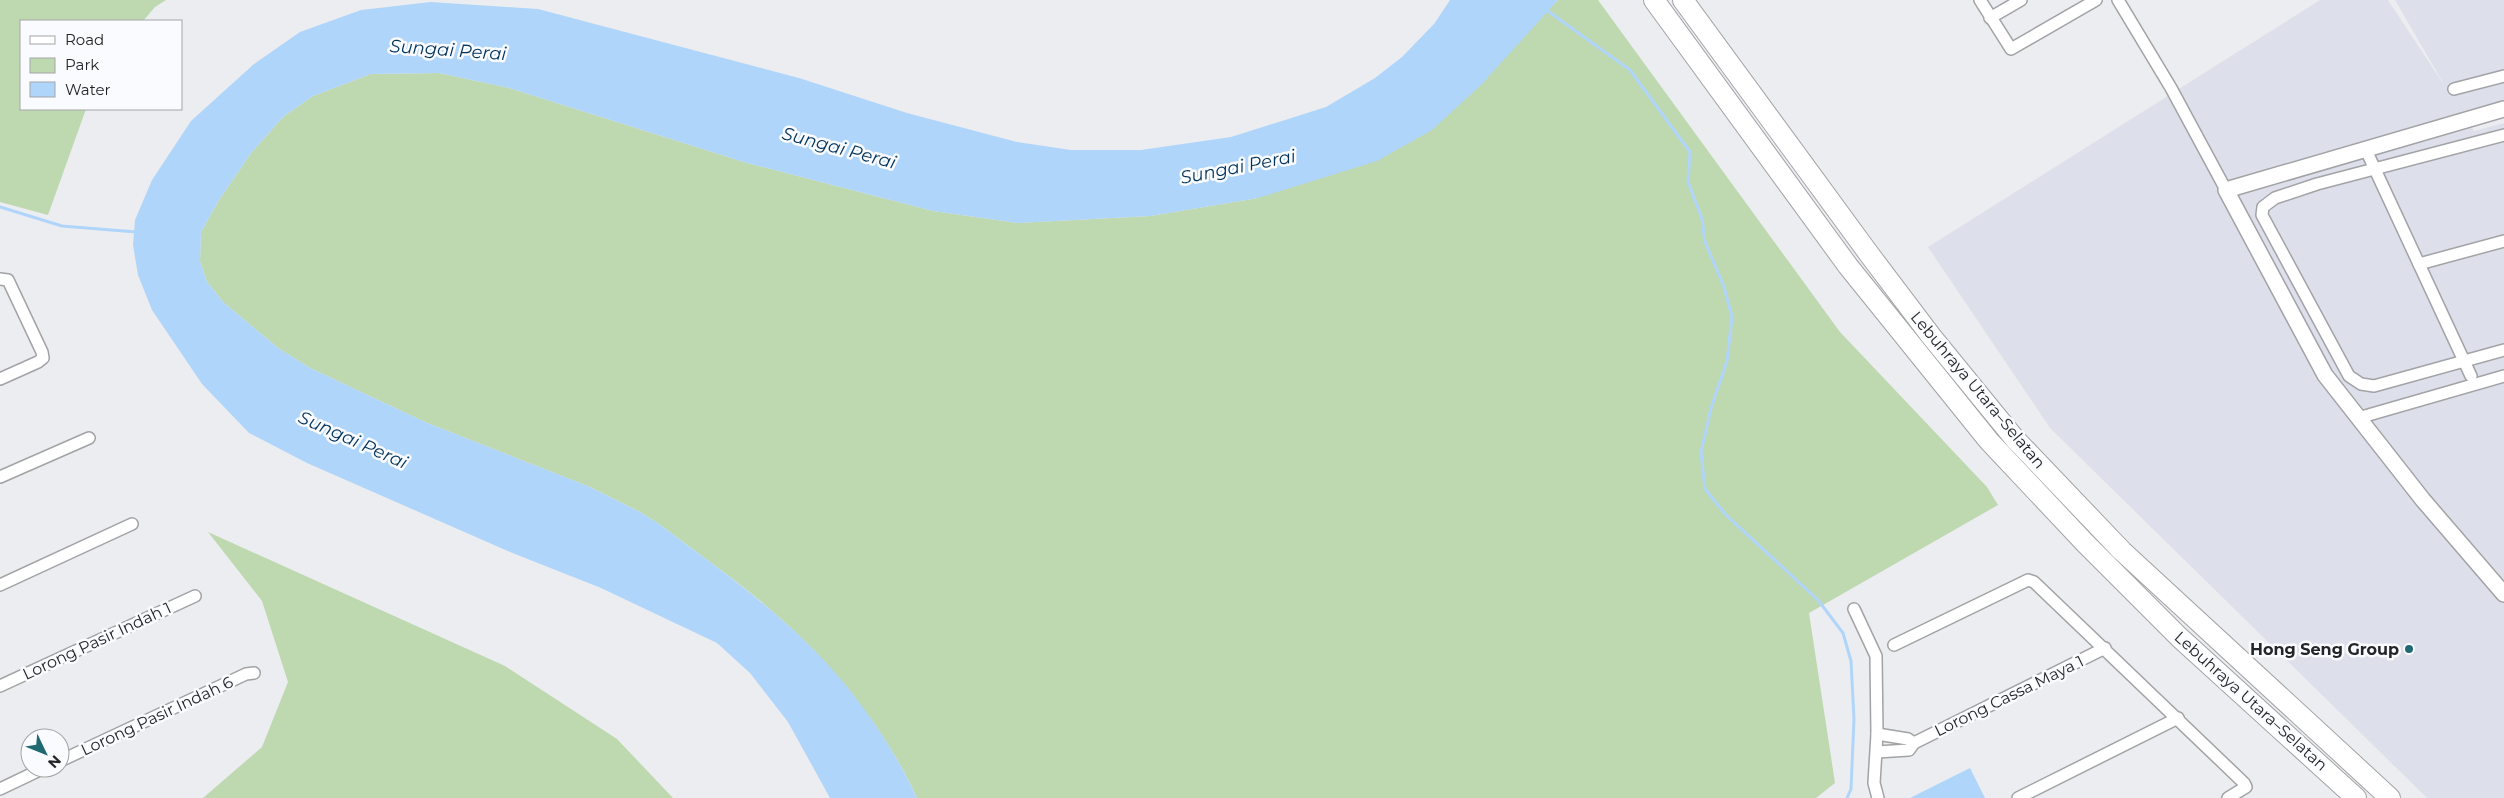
<svg xmlns="http://www.w3.org/2000/svg" width="2504" height="798" font-family="Montserrat,sans-serif">
<style>
.built{fill:#dde0eb}
.green{fill:#bed8b0}
.water{fill:#b0d5fa}
.lines{fill:none;stroke-linecap:round;stroke-linejoin:round}
.stream{stroke:#b0d5fa;stroke-width:3}
.street-casing{stroke:#a2a3a6;stroke-width:14}
.secondary-casing{stroke:#a2a3a6;stroke-width:18}
.highway-casing{stroke:#a2a3a6;stroke-width:22}
.street{stroke:#fff;stroke-width:11}
.secondary{stroke:#fff;stroke-width:15}
.highway{stroke:#fff;stroke-width:20}
.poi-dot{fill:#1f6a72;stroke:#fafbfe;stroke-width:2}
.labels{text-anchor:middle;dominant-baseline:central;stroke-width:5;stroke-linejoin:round;paint-order:stroke}
.street-label{font-size:16px;fill:#242526;stroke:#fafbfe}
.poi-label{font-size:16px;font-weight:bold;fill:#242526;stroke:#fafbfe;text-anchor:end}
.water-label{font-size:18px;font-style:italic;fill:#00335c;stroke:#fafbfe}
</style>
<rect width="100%" height="100%" fill="#ecedf0"/>
<polygon class="built" points="2320,0 2388,0 2446,88 2395,0 2504,0 2504,100 2462,112 2474,131 2504,123 2504,798 2427,798 2050,428 1928,247"/>
<g class="green">
<polygon points="0,0 166,0 155,7 143,21 21,21 21,109 86,109 48,215 0,202"/>
<path d="M1558 0H1598L1840 332 1987 487 1998 505 1809 613 1835 783 1816 798H917C888 734 835 666 782 620 744 585 700 555 659 524L640 512 590 487 425 422 310 368 278 348 223 302 207 282 200 261 201 232 219 200 251 153 283 117 313 96 371 74 439 73 509 88 747 163 933 211 1018 223 1150 216 1258 198 1545 13Z"/>
<polygon points="208,532 505,666 617,739 673,798 203,798 262,747 288,682 262,601"/>
</g>
<g class="water">
<path d="M1450 0H1558L1481 85 1432 130 1377 161 1258 198 1150 216 1018 223 933 211 747 163 509 88 439 73 371 74 313 96 283 117 251 153 219 200 201 232 200 261 207 282 223 302 278 348 310 368 425 422 590 487 640 512 659 524C700 555 743 585 782 620 838 668 886 731 917 798H830L788 722 750 673 717 643 601 588 510 552 307 463 249 433 202 384 152 310 138 275 133 245 135 220 152 180 191 121 254 64 300 32 361 10 431 2 538 9 799 78 907 113 1017 142 1071 150H1141L1231 137 1326 107 1375 78 1402 57 1434 24Z"/>
<polygon points="1970,768 1985,798 1910,798"/>
</g>
<g class="lines">
<g class="stream">
<polyline points="1545,9 1630,70 1690,152 1688,182 1702,219 1705,242 1724,287 1732,317 1727,361 1711,408 1701,452 1705,489 1726,515 1818,600 1843,633 1851,661 1854,719 1851,789 1847,798"/>
<polyline points="0,207 62,226 136,232"/>
</g>
<g class="street-casing">
<g id="street">
<polyline points="1980,0 2011,49 2096,0"/>
<polyline points="2118,0 2171,88 2226,190"/>
<polyline points="1990,18 2021,0"/>
<polyline points="2454,89 2504,76"/>
<polyline points="2504,135 2317,184 2275,198 2263,207 2262,215 2349,376 2361,384 2374,386 2504,350"/>
<polyline points="2366,150 2471,376"/>
<polyline points="2419,264 2504,241"/>
<polyline points="0,379 38,362 43,358 42,352 8,280 0,279"/>
<polyline points="2358,418 2504,376"/>
<polyline points="0,477 89,438"/>
<polyline points="0,585 132,524"/>
<polyline points="1854,609 1876,656 1877,734 1874,783 1878,798"/>
<polyline points="1894,645 2028,580 2034,582 2244,783 2246,787 2228,798"/>
<polyline points="0,686 195,596"/>
<polyline points="1877,734 1908,739 1914,743"/>
<polyline points="1877,752 1909,750 1914,743 2105,648"/>
<polyline points="60,761 246,674 254,673"/>
<polyline points="0,789 44,768"/>
<polyline points="2018,798 2178,718"/>
</g>
</g>
<g class="secondary-casing">
<polyline id="secondary" points="2504,109 2226,190 2325,375 2423,500 2504,594"/>
</g>
<g class="highway-casing">
<g id="highway">
<polyline points="1654,0 1848,266 1989,441 2085,543 2179,637 2356,798"/>
<polyline points="1683,0 1869,254 1931,336 2015,439 2122,551 2390,798"/>
</g>
</g>
<use href="#street" class="street"/>
<use href="#secondary" class="secondary"/>
<use href="#highway" class="highway"/>
</g>
<circle class="poi-dot" cx="2409" cy="649" r="5"/>
<g class="labels">
<g class="street-label">
<text transform="translate(1978 390) rotate(50)">Lebuhraya Utara–Selatan</text>
<text transform="translate(97 641) rotate(-25)">Lorong Pasir Indah 1</text>
<text transform="translate(2009 696) rotate(-26)">Lorong Cassa Maya 1</text>
<text transform="translate(2251 701) rotate(42)">Lebuhraya Utara–Selatan</text>
<text transform="translate(157 716) rotate(-25)">Lorong Pasir Indah 6</text>
</g>
<g class="poi-label">
<text x="2399" y="649">Hong Seng Group</text>
</g>
<g class="water-label">
<text transform="translate(448 50) rotate(4)">Sungai Perai</text>
<text transform="translate(839 148) rotate(15)">Sungai Perai</text>
<text transform="translate(1238 167) rotate(-11)">Sungai Perai</text>
<text transform="translate(353 440) rotate(24)">Sungai Perai</text>
</g>
</g>
<rect x="20" y="20" width="162" height="90" fill="#fafbfe" stroke="#a4a5a8"/>
<rect x="30" y="36" width="25" height="8" fill="#ffffff" stroke="#a4a5a8"/>
<text x="65" y="45" font-size="15" fill="#242526">Road</text>
<rect x="30" y="58" width="25" height="15" fill="#bed8b0" stroke="#a4a5a8"/>
<text x="65" y="70" font-size="15" fill="#242526">Park</text>
<rect x="30" y="82" width="25" height="15" fill="#b0d5fa" stroke="#a4a5a8"/>
<text x="65" y="95" font-size="15" fill="#242526">Water</text>
<g transform="translate(45 753) rotate(133)"><circle r="24" fill="#fafbfe" stroke="#a4a5a8"/>
<path d="M0-4L9 19L0 12L-9 19Z" fill="#1f6a72"/>
<text y="-8" font-size="14" font-weight="bold" text-anchor="middle" fill="#242526">N</text>
</g>
</svg>
